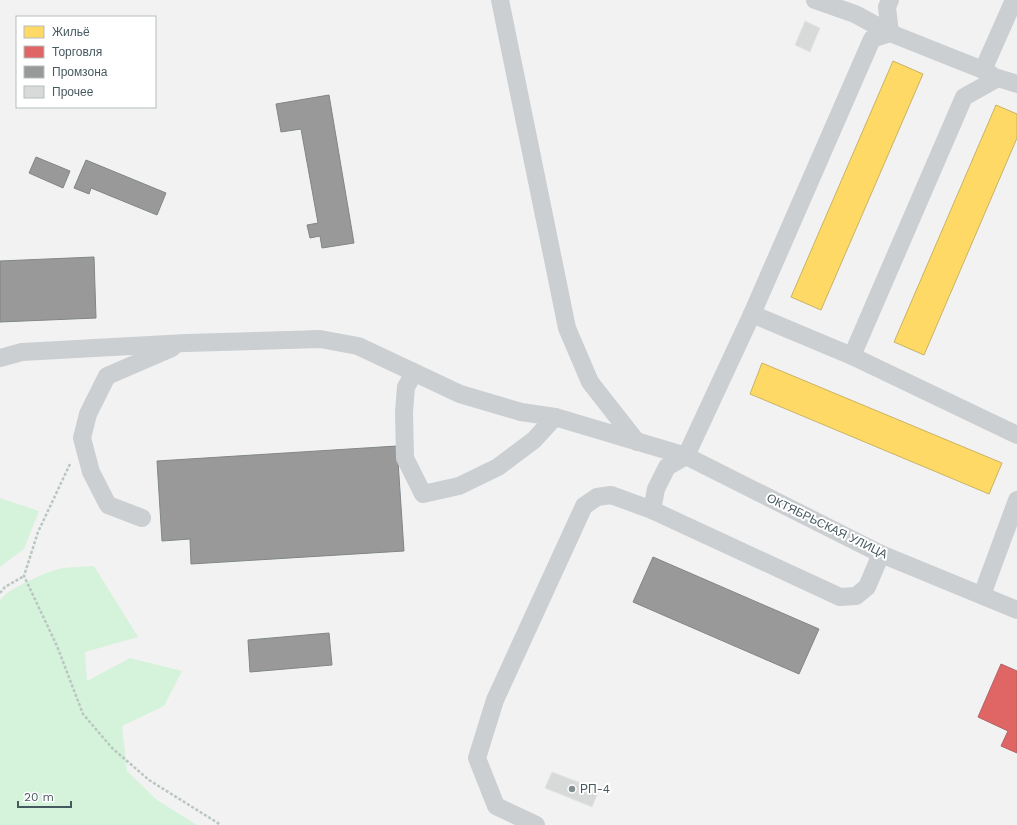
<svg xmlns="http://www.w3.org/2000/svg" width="1017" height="825" font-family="'Work Sans',sans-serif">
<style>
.green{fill:#d5f2db}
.homes{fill:#ffd966;stroke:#c8b364}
.shops{fill:#e06666;stroke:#b26264}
.industry{fill:#999;stroke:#808688}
.building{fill:#d8dada;stroke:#e3e4e5}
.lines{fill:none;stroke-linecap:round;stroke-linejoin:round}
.path{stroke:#b9c7c0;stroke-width:2.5;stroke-dasharray:3 2;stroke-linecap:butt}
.minor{stroke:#cbcfd1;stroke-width:18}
.poi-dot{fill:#838f93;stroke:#fff;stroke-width:1.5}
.labels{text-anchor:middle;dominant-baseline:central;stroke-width:4;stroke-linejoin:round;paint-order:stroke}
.street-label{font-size:12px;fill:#475960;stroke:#fff}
.poi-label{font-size:12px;fill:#475960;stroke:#fff;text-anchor:start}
</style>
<rect width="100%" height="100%" fill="#f2f2f2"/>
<g class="green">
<polygon points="0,498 39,511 24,549 0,567"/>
<path d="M94 566 138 637 85 652 87 681 130 658 182 671 164 706 122 726 127 771 157 800 197 825H0V600C9 588 48 571 63 568 73 567 84 567 94 566Z"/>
</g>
<g class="homes">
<polygon points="893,61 923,74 821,310 791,297"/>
<polygon points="996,105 1017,114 1017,138 924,355 894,342"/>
<polygon points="762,363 1002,463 989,494 750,394"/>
</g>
<polygon class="shops" points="1001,664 1017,671 1017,753 1001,746 1008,731 978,717"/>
<g class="industry">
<polygon points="329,95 354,243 322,248 320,236 310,238 307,225 318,223 301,129 281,132 276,104"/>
<polygon points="36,157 70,171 63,188 29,173"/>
<polygon points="86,160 166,193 157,215 91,188 89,194 74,188"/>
<polygon points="94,257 96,318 0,322 0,261"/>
<polygon points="397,446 404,551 191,564 190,539 162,541 157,461"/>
<polygon points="653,557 819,629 799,674 633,602"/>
<polygon points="329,633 332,665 250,672 248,640"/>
</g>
<g class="building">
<polygon points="805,21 820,28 810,52 795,45"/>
<polygon points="552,772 599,790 592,807 545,788"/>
</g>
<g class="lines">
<g class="path">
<polyline points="70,464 38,532 24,576 57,646 83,714 112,748 149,780 221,825"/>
<polyline points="0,593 5,587 24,576"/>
</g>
<g class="minor">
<polyline points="500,0 567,328 590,382 637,442"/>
<polyline points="815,0 855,14 890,33"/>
<polyline points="890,0 887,7 890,33"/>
<polyline points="992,75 983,70 1014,0"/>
<polyline points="752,314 872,39 890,33 983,70"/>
<polyline points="852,356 964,97 998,78 1017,84"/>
<polyline points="0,358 22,352 186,343 320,339 358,346 460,394 521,412 555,417 686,456 881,554 1017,610"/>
<polyline points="414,373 406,387 404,412 405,458 423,494 459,486 498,467 534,440 555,417"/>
<polyline points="652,510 840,597 856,596 867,587 881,554"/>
<polyline points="142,518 108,505 91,472 82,438 88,414 107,376 172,348"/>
<polyline points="982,595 1017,500"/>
<polyline points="536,825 496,806 477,758 495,700 584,506 597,497 611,495 652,510 656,489 667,467 686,456 752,314 852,356 1017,435"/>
</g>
</g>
<circle class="poi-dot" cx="572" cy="789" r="4"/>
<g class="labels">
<g class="street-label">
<text transform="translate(827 526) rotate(26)">ОКТЯБРЬСКАЯ УЛИЦА</text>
</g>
<g class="poi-label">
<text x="580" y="789">РП-4</text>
</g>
</g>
<rect x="16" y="16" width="140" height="92" fill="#ffffff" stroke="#b5bdbf"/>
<rect x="24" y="26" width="20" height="12" fill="#ffd966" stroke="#b5bdbf"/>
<text x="52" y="36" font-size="12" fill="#475960">Жильё</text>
<rect x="24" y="46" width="20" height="12" fill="#e06666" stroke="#b5bdbf"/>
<text x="52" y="56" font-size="12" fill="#475960">Торговля</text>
<rect x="24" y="66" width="20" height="12" fill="#999999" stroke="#b5bdbf"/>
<text x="52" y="76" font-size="12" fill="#475960">Промзона</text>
<rect x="24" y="86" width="20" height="12" fill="#d8dada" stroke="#b5bdbf"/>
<text x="52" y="96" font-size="12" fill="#475960">Прочее</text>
<path d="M18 801v6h53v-6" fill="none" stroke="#475960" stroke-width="2"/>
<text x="24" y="801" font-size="12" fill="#475960" stroke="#ffffff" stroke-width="3" paint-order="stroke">20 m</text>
</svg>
